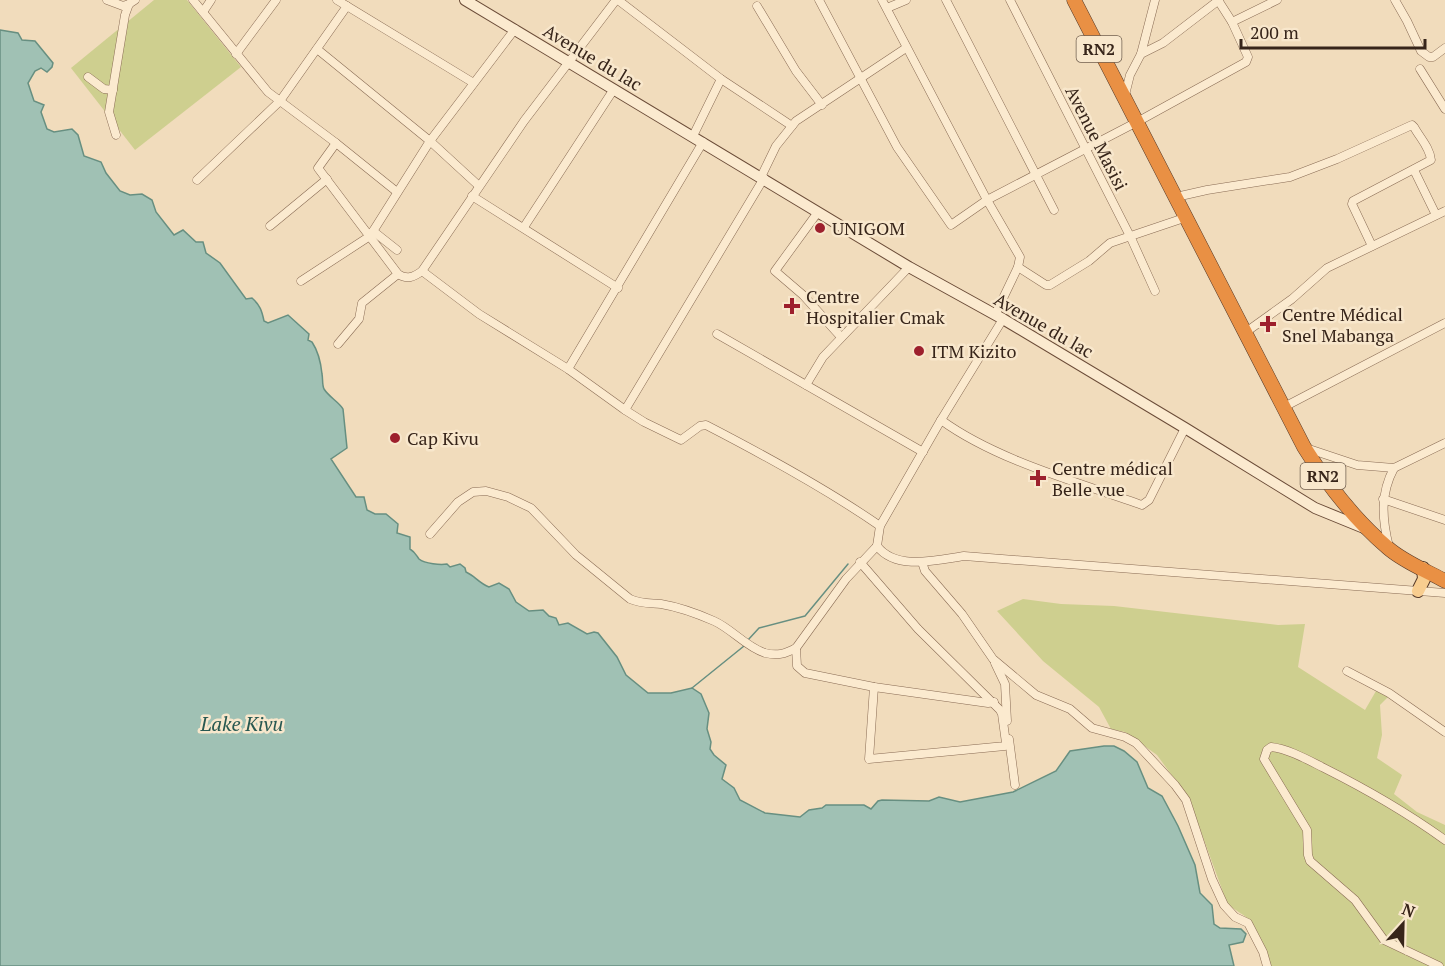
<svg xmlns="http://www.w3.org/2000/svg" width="1445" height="966" font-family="'PT Serif',serif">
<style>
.green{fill:#cecf8f}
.water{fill:#a0c1b4;stroke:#678f81;stroke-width:1.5}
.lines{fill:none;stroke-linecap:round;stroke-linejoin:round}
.stream{stroke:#678f81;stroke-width:1.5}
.street-casing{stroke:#896b54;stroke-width:9}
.secondary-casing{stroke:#6b4c38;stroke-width:12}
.primary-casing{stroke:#563a29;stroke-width:14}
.highway-casing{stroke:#563a29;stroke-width:15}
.street{stroke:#fbeacf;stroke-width:8}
.secondary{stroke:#fbeacf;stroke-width:10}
.primary{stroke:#f8cd8f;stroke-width:12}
.highway{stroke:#e99044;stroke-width:14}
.poi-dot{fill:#9d202d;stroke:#f8e7cc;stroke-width:2}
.labels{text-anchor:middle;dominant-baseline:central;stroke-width:5;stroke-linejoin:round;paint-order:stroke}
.shield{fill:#f8e7cc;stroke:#715f4f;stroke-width:1.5}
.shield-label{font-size:16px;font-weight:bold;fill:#37251a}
.street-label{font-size:18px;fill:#37251a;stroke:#f8e7cc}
.poi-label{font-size:18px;fill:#37251a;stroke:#f8e7cc;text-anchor:start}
.water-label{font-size:20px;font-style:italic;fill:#285851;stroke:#f8e7cc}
</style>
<rect width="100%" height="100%" fill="#f1dcbc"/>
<g class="green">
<polygon points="154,0 187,0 241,67 135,150 71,68"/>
<path d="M1023 599 1061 604 1114 606 1278 625 1305 624 1298 667 1365 710 1376 691 1388 697 1380 705 1382 735 1377 758 1402 775 1394 794 1417 812 1445 825V966H1271C1266 952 1260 933 1250 921 1244 914 1235 911 1227 903L1189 799 1157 755 1125 732 1111 729 1099 707 1043 661 997 611Z"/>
</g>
<path class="water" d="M0 30 18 33 22 40 35 41 53 63 52 67 47 72 41 68 35 71 28 83 34 101 44 105 41 112 47 129 54 132 72 129 78 135 84 156 101 162 106 173 120 191 130 195 142 194 152 200 156 212 174 235 183 230 196 242H203L206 253 220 263 246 299 252 298C260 305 262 311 264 321L268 323 288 315 309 334 308 340 312 342C318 351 321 364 322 374 323 379 322 385 324 389 329 397 339 402 343 409L347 448 331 459 356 497H364L367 510 375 514H386L398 524 397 533 410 537V549C415 552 416 555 419 559 425 564 441 565 447 564L450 567 460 564 465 568 466 572C475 576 479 583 489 587L499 583 509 589 516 602 529 611 543 610 549 616 556 618 559 625 568 623 587 634 594 632 598 633 617 657 626 675 648 693H671L692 688 701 694 709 713 707 729 711 742 710 749 714 755 726 765 722 779 734 788 740 800 765 813 800 817 809 810 822 808 826 805H864L871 809 878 801 882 800 929 801 939 797 960 802 1013 792 1056 771 1070 751 1104 746H1114L1124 751 1137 762 1148 788 1162 796 1178 826 1195 865 1200 893 1212 905 1214 924 1220 928 1241 929 1246 934 1243 942 1229 945 1234 966H0Z"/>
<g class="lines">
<g class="stream">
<polyline points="748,640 759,628 805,616 848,564"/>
<polyline points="692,688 744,646"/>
</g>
<g class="street-casing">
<g id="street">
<polyline points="107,0 123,6 129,4"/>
<polyline points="193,0 268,92 336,143 397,192"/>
<polyline points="337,0 472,82"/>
<polyline points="618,0 721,79 792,126"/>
<polyline points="819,0 897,147 951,225 987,200 1137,122 1246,62 1248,57 1232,22 1218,0"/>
<polyline points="882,0 987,200 1020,257 1018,267 995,315"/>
<polyline points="946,0 1054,210"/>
<polyline points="1010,0 1131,238 1155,291"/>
<polyline points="1395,0 1407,21 1421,51 1429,57 1433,57 1445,48"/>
<polyline points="757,6 796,71 822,105"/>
<polyline points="887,8 906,0"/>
<polyline points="203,12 211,0"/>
<polyline points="1232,22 1277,0"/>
<polyline points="317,49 430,141 479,186"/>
<polyline points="236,54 276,0"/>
<polyline points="1141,54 1163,43 1219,0"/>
<polyline points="1420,69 1445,109"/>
<polyline points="88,77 104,89 113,90"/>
<polyline points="1125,95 1130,75 1141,54 1155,0"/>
<polyline points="116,135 109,112 125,15 129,4 135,0"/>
<polyline points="693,136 721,79"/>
<path d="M336 143 318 168 398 274C407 280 414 277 422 271L524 121 616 0"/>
<polyline points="1414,170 1436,215"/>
<polyline points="761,177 776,146 796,121 906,48"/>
<polyline points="197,180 280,101 347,6"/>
<polyline points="472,196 618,288"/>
<path d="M1176 197 1207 190 1290 177 1337 159 1412 125 1414 127C1420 138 1430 148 1431 160L1353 201 1352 204 1372 246"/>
<polyline points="818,212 775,271 803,295 841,337"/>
<polyline points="270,226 327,179"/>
<polyline points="524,227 614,89"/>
<polyline points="373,231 397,250"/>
<polyline points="1018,267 1046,285 1050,285 1089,261 1110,243 1187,217"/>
<path d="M422 271 479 314 568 369 625 410 644 422 681 440 700 426 706 425C766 456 825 488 880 526"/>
<polyline points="301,281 370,236 430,141 515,29"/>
<polyline points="1246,332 1292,299 1327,268 1445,211"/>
<polyline points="717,334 923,452"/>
<polyline points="338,344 359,319 362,303 398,274"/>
<polyline points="568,369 703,142"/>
<polyline points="806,385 823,357 909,267"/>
<polyline points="1284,407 1445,323"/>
<polyline points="625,410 764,178"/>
<path d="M941 420C996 460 1077 482 1142 505L1149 500 1185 428"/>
<polyline points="1306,448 1357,465 1394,468 1445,443"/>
<polyline points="1383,499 1445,520"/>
<path d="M430 534 458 502 473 492 486 491 508 497 531 508 576 555 630 599C641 604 650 603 661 604 679 607 698 614 714 621 732 629 746 647 765 653 777 656 785 654 796 648L846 579 877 546"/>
<path d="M877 546C896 571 937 560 964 556L1445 593"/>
<polyline points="877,546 880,526 941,420 1003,319"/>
<path d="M1389 547C1382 519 1380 494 1394 468"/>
<polyline points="860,562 918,629 1000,710 1002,714 1006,743 1005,746 869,759 874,687"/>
<polyline points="922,562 925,571 962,614 993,659 1036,695 1070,709 1092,728 1125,737 1136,743 1175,785 1186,800 1212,879 1224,905 1235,917 1248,923 1263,952 1267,966"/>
<polyline points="796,648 797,666 805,673 874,687 988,703 994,702"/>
<polyline points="995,663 1005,684 1007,721"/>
<polyline points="1347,671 1389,693 1445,732"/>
<polyline points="1009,739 1015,785"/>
<path d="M1439 966 1384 940 1355 900 1310 861 1308 855 1307 830 1264 759 1267 750 1271 747C1289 749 1308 760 1324 768 1366 789 1406 812 1445 840"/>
</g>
</g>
<g class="secondary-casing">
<polyline id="secondary" points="465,0 909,267 1003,319 1185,428 1315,508 1364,528"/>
</g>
<g class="primary-casing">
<polyline id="primary" points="1418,591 1424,579 1423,568"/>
</g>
<g class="highway-casing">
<path id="highway" d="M1074 0 1304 447C1327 484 1355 520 1388 548 1404 562 1427 571 1445 581"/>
</g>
<use href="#street" class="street"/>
<use href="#secondary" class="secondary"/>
<use href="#primary" class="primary"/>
<use href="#highway" class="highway"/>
</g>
<g class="poi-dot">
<circle cx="820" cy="228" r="6"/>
<path d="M789 297h6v6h6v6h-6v6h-6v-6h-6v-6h6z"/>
<path d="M1265 315h6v6h6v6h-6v6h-6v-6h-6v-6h6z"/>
<circle cx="919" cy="351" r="6"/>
<circle cx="395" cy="438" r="6"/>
<path d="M1035 469h6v6h6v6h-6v6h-6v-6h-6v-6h6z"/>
</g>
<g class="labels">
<g class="shield">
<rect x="1076.5" y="36" width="45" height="26" rx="4.5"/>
<rect x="1300.5" y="463" width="45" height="26" rx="4.5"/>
</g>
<g class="shield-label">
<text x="1099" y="49">RN2</text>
<text x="1323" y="476">RN2</text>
</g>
<g class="street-label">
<text transform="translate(593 57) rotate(31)">Avenue du lac</text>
<text transform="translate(1097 138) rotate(63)">Avenue Masisi</text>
<text transform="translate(1044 325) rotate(30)">Avenue du lac</text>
</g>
<g class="poi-label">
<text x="832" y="228">UNIGOM</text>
<text x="806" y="296">Centre<tspan x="806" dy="21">Hospitalier Cmak</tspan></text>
<text x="1282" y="314">Centre Médical<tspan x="1282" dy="21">Snel Mabanga</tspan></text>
<text x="931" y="351">ITM Kizito</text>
<text x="407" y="438">Cap Kivu</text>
<text x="1052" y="468">Centre médical<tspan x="1052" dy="21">Belle vue</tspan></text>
</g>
<g class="water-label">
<text x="242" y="723">Lake Kivu</text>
</g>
</g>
<g transform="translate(1403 924) rotate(22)" stroke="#f8e7cc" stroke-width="4.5" paint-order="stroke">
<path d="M0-4.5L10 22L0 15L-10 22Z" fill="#37251a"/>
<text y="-9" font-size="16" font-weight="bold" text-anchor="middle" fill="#37251a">N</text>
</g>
<path d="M1241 39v9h184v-9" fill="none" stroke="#37251a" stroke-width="3"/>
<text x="1250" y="39" font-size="18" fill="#37251a" stroke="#f8e7cc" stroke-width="4.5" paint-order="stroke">200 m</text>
</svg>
